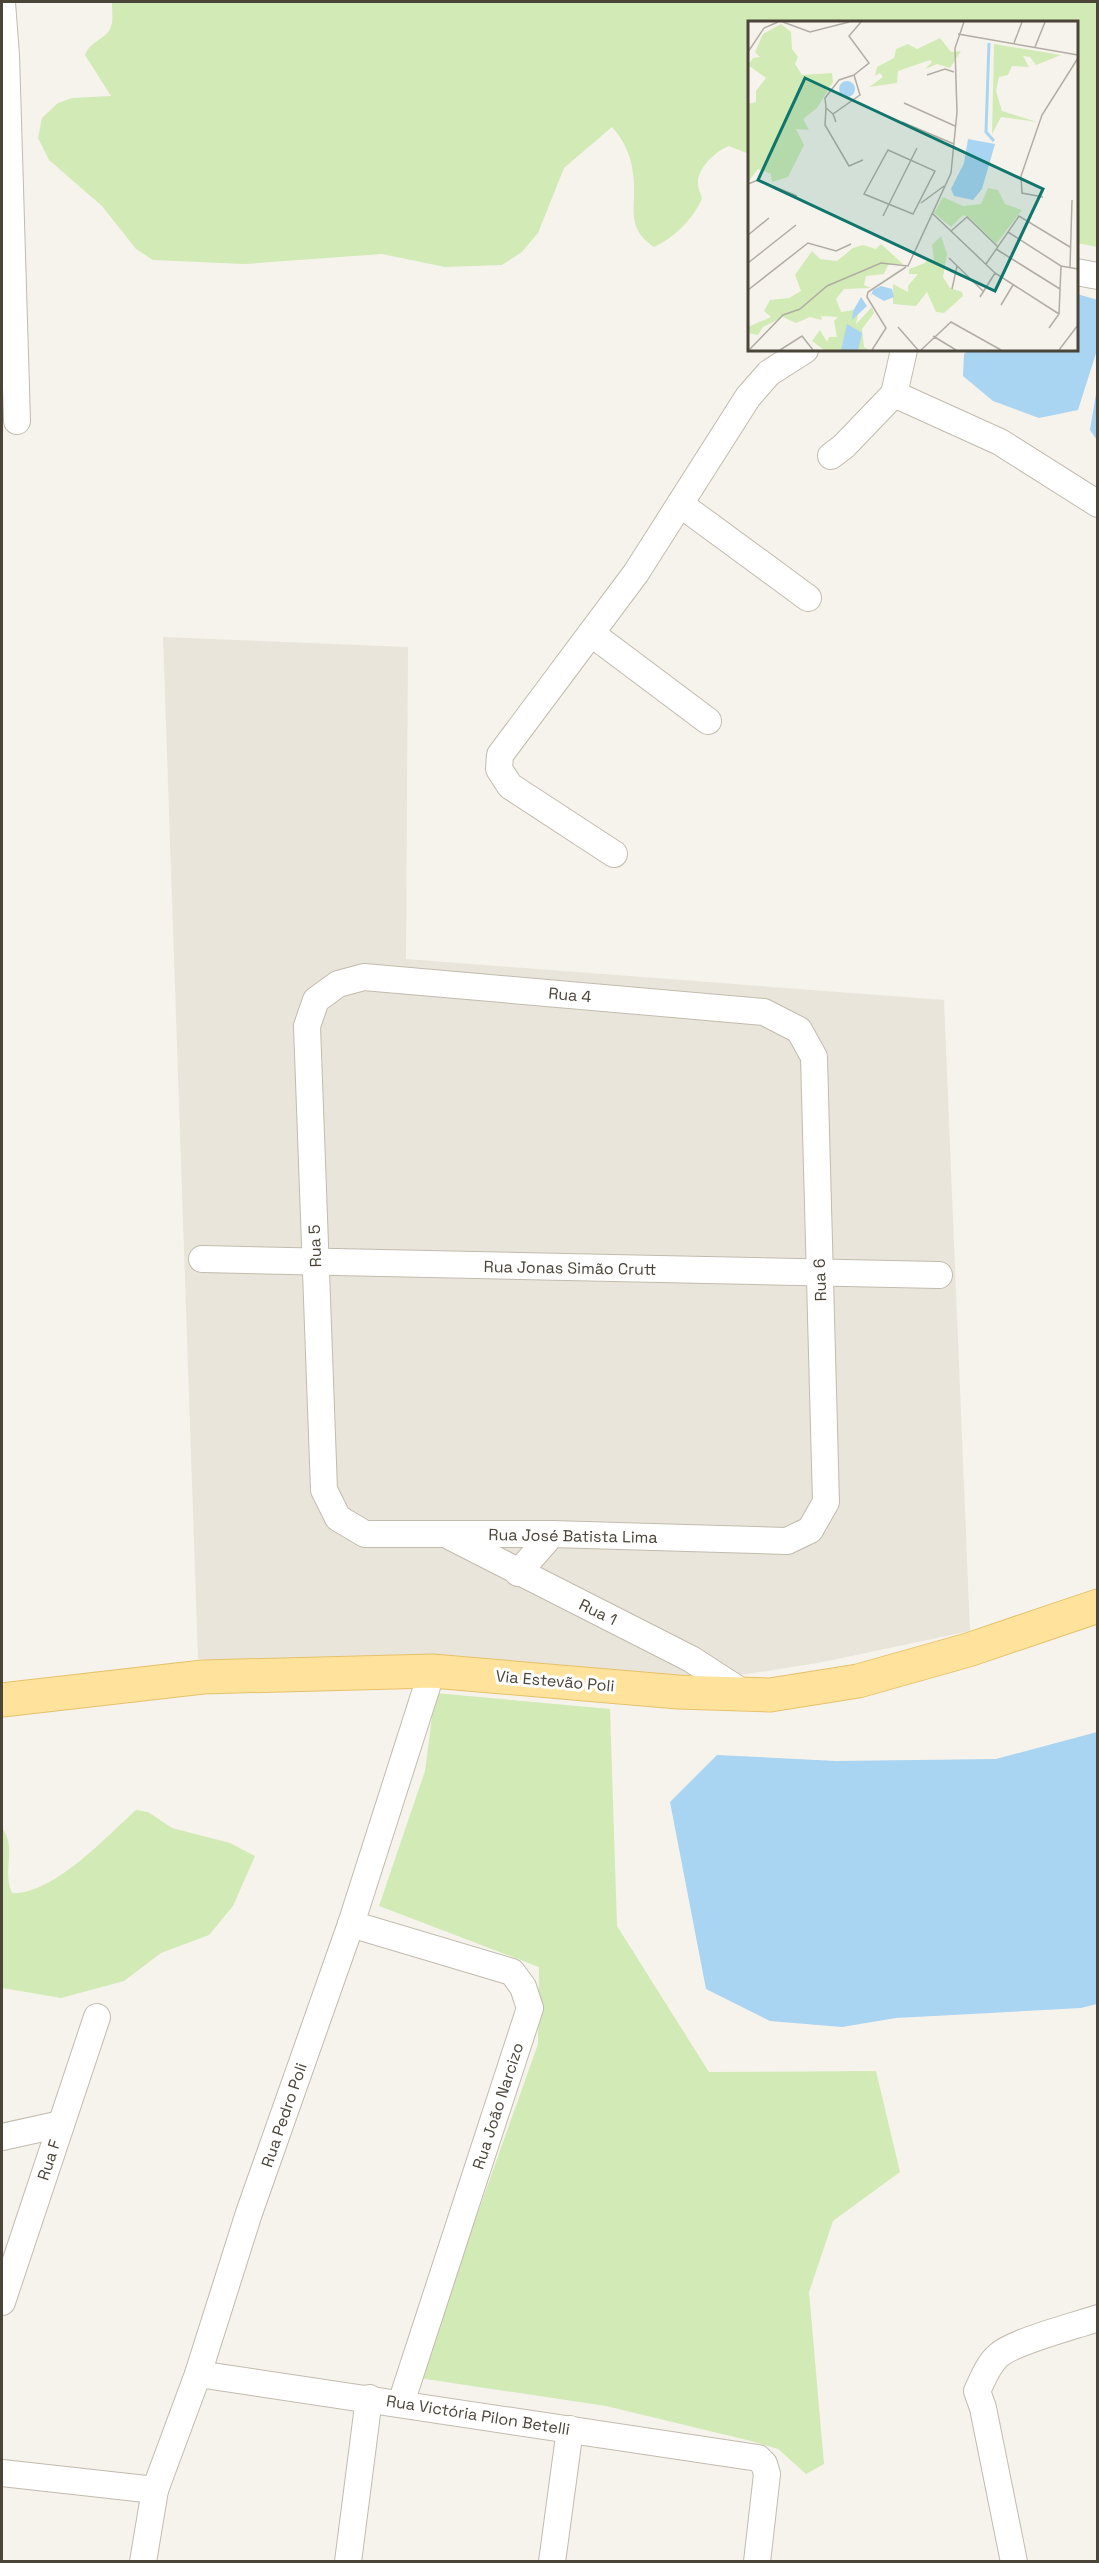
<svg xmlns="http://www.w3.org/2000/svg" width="1099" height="2563" font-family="'Space Grotesk',sans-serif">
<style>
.residential{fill:#eae5da}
.green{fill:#d2eab5}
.water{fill:#a9d4f2}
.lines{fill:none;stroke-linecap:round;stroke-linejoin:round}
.minor-casing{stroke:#c2bbae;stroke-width:28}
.major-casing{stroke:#e6c16a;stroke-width:35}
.minor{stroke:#fff;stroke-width:26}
.major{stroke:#ffe39c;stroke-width:33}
.labels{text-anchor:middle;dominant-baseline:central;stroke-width:6;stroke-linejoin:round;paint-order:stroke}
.street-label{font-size:16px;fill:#4b4439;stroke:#fff}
.inset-river{fill:none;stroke:#a9d4f2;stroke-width:3}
.inset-road{fill:none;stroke:#b2ada4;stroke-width:1.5}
.view{fill:#0f766e;fill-opacity:0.15;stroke:#0f766e;stroke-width:3}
.inset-edge{fill:none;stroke:#4b4439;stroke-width:3}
</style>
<rect width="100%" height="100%" fill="#f6f3ec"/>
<polygon class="residential" points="163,637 408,647 406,959 944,1000 970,1631 818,1663 682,1684 434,1666 198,1659"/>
<g class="green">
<path d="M112 2H1097V247L1077 243 1076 22H750L749 154 729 146C716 151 697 168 698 184 698 188 701 194 702 199 692 220 675 237 654 247 623 226 638 205 633 174 631 156 624 140 612 127L564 168 538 233 522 252 502 265 445 267 382 254 245 264 153 260 136 249 102 206 49 160 38 138 42 118 58 103 72 98 111 96 85 55C89 43 101 41 109 31 114 23 112 11 112 2Z"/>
<polygon points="435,1693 610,1709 617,1926 709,2072 876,2071 900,2172 833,2221 809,2292 824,2464 806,2474 778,2449 751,2441 606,2406 419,2378 538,2044 539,1967 379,1906 425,1771"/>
<path d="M136 1810 148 1812 172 1828 230 1843 255 1856 233 1906 209 1935 161 1953 124 1981 61 1998 2 1988V1828C17 1848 2 1870 12 1893 53 1895 106 1837 136 1810Z"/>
</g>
<g class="water">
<polygon points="1077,294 1098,300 1097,350 1078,410 1039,418 993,401 963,376 964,354 968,350 1076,350"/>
<polygon points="1097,388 1097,440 1090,430"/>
<polygon points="1097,1732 1097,2004 1081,2008 896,2018 842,2027 770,2021 706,1989 670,1802 717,1755 836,1761 996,1759"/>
</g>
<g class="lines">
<g class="minor-casing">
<g id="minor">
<polyline points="2,3 6,55 17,421"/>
<polyline points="1076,272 1098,276"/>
<polyline points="894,394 904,350"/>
<polyline points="831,456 844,446 894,394 1000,442 1098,504"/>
<polyline points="680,504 808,598"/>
<polyline points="592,634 708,721"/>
<polyline points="614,854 510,786 499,769 500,755 636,573 748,397 769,373 805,350"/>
<polygon points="364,977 764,1012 799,1030 814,1057 826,1502 810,1530 787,1541 552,1534 365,1534 338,1518 324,1490 307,1026 316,1000 338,984"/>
<polyline points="202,1259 939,1275"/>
<polyline points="449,1536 691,1659 745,1694"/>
<polyline points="518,1573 552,1534"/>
<polyline points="351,1924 512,1972 523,1987 530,2008 401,2403"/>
<polyline points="2,2137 61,2124"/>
<polyline points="2,2302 97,2017"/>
<polyline points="198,2374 758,2458 764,2464 767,2474 757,2562"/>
<polyline points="2,2473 155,2490"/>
<polyline points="143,2562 155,2490 198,2374 249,2213 351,1924 432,1671"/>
<polyline points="348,2562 369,2398"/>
<polyline points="552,2562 570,2429"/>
<path d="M1014 2562 983 2408 977 2391C983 2379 988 2364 999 2355 1015 2341 1075 2326 1098 2318"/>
</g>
</g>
<g class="major-casing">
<polyline id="major" points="2,1700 203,1677 432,1671 678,1692 770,1695 858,1681 968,1650 1098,1606"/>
</g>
<use href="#minor" class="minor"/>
<use href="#major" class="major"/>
</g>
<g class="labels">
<g class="street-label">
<text transform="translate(570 995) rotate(5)">Rua 4</text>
<text transform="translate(315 1246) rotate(-92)">Rua 5</text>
<text transform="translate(570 1268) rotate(1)">Rua Jonas Simão Crutt</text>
<text transform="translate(820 1280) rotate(-92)">Rua 6</text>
<text transform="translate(573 1536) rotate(1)">Rua José Batista Lima</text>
<text transform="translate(598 1612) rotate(26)">Rua 1</text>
<text transform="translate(555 1681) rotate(5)">Via Estevão Poli</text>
<text transform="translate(498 2106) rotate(-72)">Rua João Narcizo</text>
<text transform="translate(284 2115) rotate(-71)">Rua Pedro Poli</text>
<text transform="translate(49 2160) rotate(-72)">Rua F</text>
<text transform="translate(478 2415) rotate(9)">Rua Victória Pilon Betelli</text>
</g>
</g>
<g transform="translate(748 21)">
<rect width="330" height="330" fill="#f6f3ec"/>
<path d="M33 3 43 11 44 28 50 36 47 43 54 54 84 52 85 61 69 87 55 98 61 109 48 108 56 124 40 156 24 161 23 153 10 148 0 161V83L8 81V70L18 57 0 44 5 37 12 36 7 31 15 13ZM192 17 203 31 213 30 202 47 189 43 177 48 184 41 182 39 150 50 149 62 121 66 135 56 132 52 127 55 129 46 146 37 148 28 160 23 169 28ZM246 23 313 34 288 44 282 36 275 35 281 46 264 45 260 54 251 56 248 70 254 90 289 101 253 96 244 113ZM240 167 250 169 257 183 274 189 248 223 222 197 215 194 203 206 186 192 195 176 215 185 233 183ZM193 215 199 233 195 256 202 267 214 271 215 275 196 292 188 291 179 271 168 285 145 283V263L160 271V265L170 253H161V248L177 242 179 238 186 239 184 224ZM133 223 155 243 140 244 136 253 118 255 116 264 123 267 96 268 88 278 93 291 106 289 110 293 108 303 124 286 126 292 114 308 116 326 121 329H76L64 320 72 309 79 321 81 316H89L86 300 90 296 73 295 74 299 62 296 48 302 35 296 15 306 10 314 0 312V306L23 296 16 290 22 279 41 277 53 270 47 254 64 230 72 238 89 240 105 227 115 224 128 228Z" fill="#d2eab5"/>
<path d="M91 68a8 8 0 1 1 16 0a8 8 0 1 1-16 0ZM220 118 247 123 234 168 225 179 206 175 203 168 216 142ZM133 265 144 268 146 276 136 280 124 273 122 277 125 269ZM113 276 119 285 104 299 105 290ZM99 303 114 312 110 329H93Z" fill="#a9d4f2"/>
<path class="inset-river" d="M241 22 238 111 246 120"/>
<path class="inset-road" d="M35 1 62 11 101 1M210 13 330 34M266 22 274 1M287 26 297 1M0 31 16 7 30 1M179 54 197 48 206 51M156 82 207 105M78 87 77 104 101 145 115 139M85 93 78 87 77 77 91 59 106 54M88 101 85 93 112 74 106 54 121 42 101 15 113 1M154 101 206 123M140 129 187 150 165 193 116 173ZM0 163 10 159 49 175M295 176 274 172 273 155 294 94 330 37M173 182 196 165M184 192 247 252 311 293M135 195 169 127M203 210 219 196 250 226M260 211 313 245 330 248M0 214 21 197M248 228 312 268M201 237 236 271M0 242 48 204M238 243 271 195 322 226M322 247 324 179M204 268 209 245M0 269 60 222 88 230 103 223M232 276 247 252M253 284 265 264M150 306 170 329M301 307 311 293 313 245M185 315 208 329M1 329 35 294 52 288 79 265 133 242 160 245 203 152 209 91 207 27 216 1M32 329 54 315 65 329M124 329 138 307 119 276 120 271 158 246M173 329 203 301 253 329M311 329 330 304"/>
<path class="view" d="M57 57 295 168 247 270 10 159Z"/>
<rect width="330" height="330" class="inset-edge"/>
</g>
<rect width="1099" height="2563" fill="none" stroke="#4b4439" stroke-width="6"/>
</svg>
